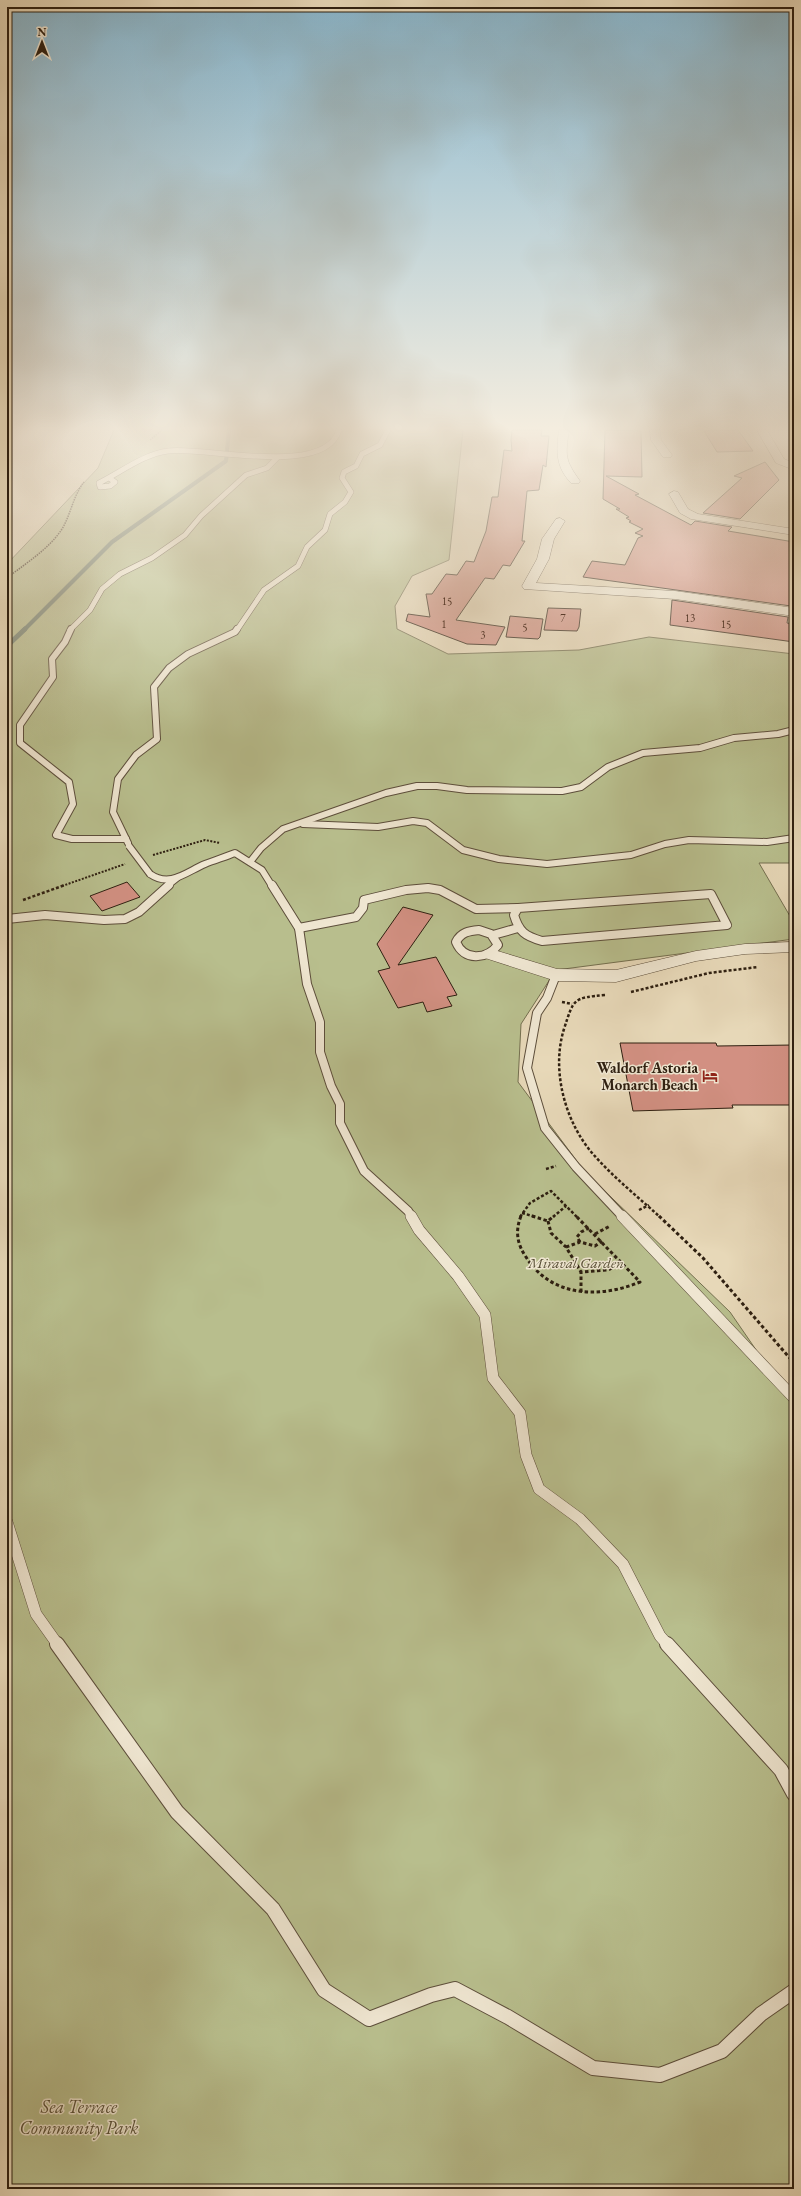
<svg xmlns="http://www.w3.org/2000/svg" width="801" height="2196" font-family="'EB Garamond',serif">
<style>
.green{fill:#b8be8d;stroke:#746f4f}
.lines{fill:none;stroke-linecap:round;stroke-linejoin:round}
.stream-far1{stroke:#6e7d6d;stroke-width:4}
.stream{stroke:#6e7d6d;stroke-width:5}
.building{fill:#d29082;stroke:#2f2011}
.service-far4-casing{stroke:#5d4e3b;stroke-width:6}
.service-far3-casing{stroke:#5d4e3b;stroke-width:8}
.service-far2-casing{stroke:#5d4e3b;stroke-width:10}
.service-far1-casing{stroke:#5d4e3b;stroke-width:12}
.service-casing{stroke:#5d4e3b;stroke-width:16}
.minor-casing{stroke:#5d4e3b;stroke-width:1}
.path-far3{stroke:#2f2011;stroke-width:1.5;stroke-dasharray:1.5 1;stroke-linecap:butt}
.path-far2{stroke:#2f2011;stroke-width:2;stroke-dasharray:2 1.5;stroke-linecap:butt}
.path-far1{stroke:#2f2011;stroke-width:2.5;stroke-dasharray:3 2;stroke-linecap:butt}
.path{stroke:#2f2011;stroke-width:3;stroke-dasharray:3.5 2.5;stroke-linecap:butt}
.service-far4{stroke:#efe6d1;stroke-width:5}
.service-far3{stroke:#efe6d1;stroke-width:6}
.service-far2{stroke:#efe6d1;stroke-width:8}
.service-far1{stroke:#efe6d1;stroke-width:11}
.service{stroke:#efe6d1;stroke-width:14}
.minor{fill:#efe6d1;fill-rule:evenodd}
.service-bridge-casing{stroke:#5d4e3b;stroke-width:8;stroke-linecap:butt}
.service-bridge{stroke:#efe6d1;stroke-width:6}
.labels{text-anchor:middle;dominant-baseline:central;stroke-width:3;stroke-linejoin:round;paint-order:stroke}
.far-number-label{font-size:11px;fill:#583c2d}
.poi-label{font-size:15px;font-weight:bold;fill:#2f2011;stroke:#efe6d1;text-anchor:end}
.park-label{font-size:15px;font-style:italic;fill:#584f36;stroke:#efe6d1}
.near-park-label{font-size:18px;font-style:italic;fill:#584f36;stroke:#efe6d1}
</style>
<rect width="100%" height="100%" fill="#e7d8b8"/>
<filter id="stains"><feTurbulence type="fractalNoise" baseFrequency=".005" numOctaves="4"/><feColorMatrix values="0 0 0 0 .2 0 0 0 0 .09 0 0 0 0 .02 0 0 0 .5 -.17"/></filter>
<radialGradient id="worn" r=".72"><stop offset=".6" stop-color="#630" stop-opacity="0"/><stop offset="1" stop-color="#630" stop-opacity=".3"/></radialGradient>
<polygon class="green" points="114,430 463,430 449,560 412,576 395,606 397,629 448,654 579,650 649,637 794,654 794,863 759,863 794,923 794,939 556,970 521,1024 518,1082 585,1172 730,1312 794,1405 794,2189 7,2189 7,564 98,468"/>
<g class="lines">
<polyline class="stream-far1" points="24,630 112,542 226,461 229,430"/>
<polyline class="stream" points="7,646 25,629"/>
</g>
<g class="building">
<polygon points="512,430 542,430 541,436 549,436 546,467 543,465 539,490 527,491 522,541 525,541 510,566 503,565 494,579 485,578 456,620 505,627 496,645 467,644 406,621 408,614 430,617 426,594 432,594 446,574 457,575 466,561 474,562 486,531 492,497 498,497 504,450 512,451 511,440"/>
<polygon points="605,430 641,431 642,477 606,476 639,494 635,495 691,525 695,521 732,527 728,531 794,542 794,593 791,606 583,577 592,561 625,565 638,538 643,536 635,533 643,529 629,522 631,521 626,518 629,517 616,509 620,509 603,499"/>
<polygon points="738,430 753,451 717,452 704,431"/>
<polygon points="765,462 779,480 740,519 703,513 742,478 734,476"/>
<polygon points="672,600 788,617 787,623 794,624 794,642 670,625"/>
<polygon points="548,608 581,609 579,627 577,631 544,630"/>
<polygon points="510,616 543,619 540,637 538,639 506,637"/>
<polygon points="127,882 140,897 102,911 90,896"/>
<polygon points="403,907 433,915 398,965 436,957 457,995 447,997 452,1006 427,1012 423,1002 398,1008 378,971 390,968 377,944"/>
<polygon points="620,1043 716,1043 717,1046 794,1045 794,1105 732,1105 733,1108 633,1111"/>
</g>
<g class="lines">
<g class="service-far4-casing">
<g id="service-far4">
<path d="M109 478 115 482 110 486 100 487 99 483C121 472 144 454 168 451 205 446 325 478 339 430"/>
<polyline points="70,630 90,610 102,589 120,574 152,558 185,535 201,516 246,475 267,468 277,458"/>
<polyline points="237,630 264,590 298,566 307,547 325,530 330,514 345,502 351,492 342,478 344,472 356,466 362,454 380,445 388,430"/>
</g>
</g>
<g class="service-far3-casing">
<g id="service-far3">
<polyline points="71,629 65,642 52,659 53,677 20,725 20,743 69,782 73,804 56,835 72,839 126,839"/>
<polyline points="303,824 378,827 413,821 427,823 463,850 499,859 547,864 631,855 665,844 689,840 767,842 794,838"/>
<polyline points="128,843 113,812 118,779 136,755 157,739 154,687 169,668 188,654 235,632 237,629"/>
<polyline points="250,862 261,848 283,829 386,793 417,786 437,786 467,790 562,791 581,787 608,767 643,753 700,748 734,738 778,734 794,730"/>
<path d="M150 874C170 888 186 872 205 864 215 860 225 857 235 853L262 870 272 886"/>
<polyline points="167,886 177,878"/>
</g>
</g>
<g class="service-far2-casing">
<g id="service-far2">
<polyline points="272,885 299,928 307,984 320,1022 320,1052 331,1086 340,1104 340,1123 364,1171 408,1211 412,1217"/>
<path d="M711 894 727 925 542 941C525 936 519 932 514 915L518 908Z"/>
<polyline points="7,919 45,915 104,920 125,919 139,912 169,885"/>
<polyline points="299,928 356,917 363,908 364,900 406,890 428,888 440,890 476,909 518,908"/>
<path d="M479 930 491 934 498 945C486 960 464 961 456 942 461 932 469 931 479 930Z"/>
<polyline points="493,935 518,928"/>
<polyline points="556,975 547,998 537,1013 527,1068 545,1128 576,1167 623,1217"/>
</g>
</g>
<g class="service-far1-casing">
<g id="service-far1">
<polyline points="411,1216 419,1230 458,1276 485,1315 493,1378 520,1413 526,1455 539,1489 580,1519 623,1564 660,1636 668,1645"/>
<polyline points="622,1216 794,1398"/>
<polyline points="7,1522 36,1614 58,1645"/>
</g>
</g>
<g class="service-casing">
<g id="service">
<polyline points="57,1644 177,1812 273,1909 324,1990 369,2019 431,1995 455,1989 508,2017 593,2068 660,2075 722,2051 761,2014 794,1991"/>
<polyline points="667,1644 781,1770 794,1794"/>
</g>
</g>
<g class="minor-casing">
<g id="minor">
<path d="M559 430H569C565 456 565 460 580 481L579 483H571C556 467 556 452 559 430Z"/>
<polygon points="650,430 660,430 661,440 672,455 671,457 663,457 651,440"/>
<polygon points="757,430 767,430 784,459 794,463 794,470 776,463"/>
<polygon points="674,491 678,492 688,509 698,514 794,529 794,535 691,519 680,513 669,494"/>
<polygon points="560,518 565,521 554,539 549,559 536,583 675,591 794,608 794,616 675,599 524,589 522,586 537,559 542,539 556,519"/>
<polygon points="794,942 794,952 745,954 696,961 616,982 556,981 485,958 483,954 485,950 491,949 557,969 616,970 696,951 745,944"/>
</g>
</g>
<g class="path-far3">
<polyline points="150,440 162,430"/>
<path d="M7 578C26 563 49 549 62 529 71 514 73 496 84 482"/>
</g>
<g class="path-far2">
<polyline points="153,855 205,840 220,843"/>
<polyline points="62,886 125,864"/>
</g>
<g class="path-far1">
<polyline points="23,900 65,885"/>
<polyline points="631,992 709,973 758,967"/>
<path d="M605 995C573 998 574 998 564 1029 551 1070 565 1122 593 1154 613 1177 638 1197 660 1217"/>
<polyline points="562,1002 572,1004"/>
<polyline points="546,1169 556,1166"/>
<polyline points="639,1210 649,1205"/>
<polyline points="522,1213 536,1217"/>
<polyline points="520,1217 530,1203 551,1191 577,1217"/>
<polyline points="553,1217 566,1206"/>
</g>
<g class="path">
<path d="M521 1216C515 1231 517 1244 526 1257 551 1297 599 1299 640 1282L576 1216"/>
<polyline points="532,1216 548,1221 554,1216"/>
<polyline points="659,1216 703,1258 794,1363"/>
<polyline points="548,1221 551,1233 566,1247 581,1272"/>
<polyline points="595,1234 610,1226"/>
<polyline points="580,1242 577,1237 581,1232 589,1228"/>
<polyline points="566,1247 580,1242 595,1246 602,1241"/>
<polyline points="581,1292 581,1272 608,1270 622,1263"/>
</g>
<use href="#service-far4" class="service-far4"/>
<use href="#service-far3" class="service-far3"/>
<use href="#service-far2" class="service-far2"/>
<use href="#service-far1" class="service-far1"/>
<use href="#service" class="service"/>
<use href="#minor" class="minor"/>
<g class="service-bridge-casing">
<polyline id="service-bridge" points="129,846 150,874"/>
</g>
<use href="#service-bridge" class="service-bridge"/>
</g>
<linearGradient id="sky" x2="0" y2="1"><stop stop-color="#88b7cf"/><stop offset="0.58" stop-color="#f4eddf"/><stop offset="1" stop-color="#f4eddf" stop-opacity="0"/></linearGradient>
<rect width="801" height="738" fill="url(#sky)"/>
<defs>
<g id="hotel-bare" transform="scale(1.2)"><path d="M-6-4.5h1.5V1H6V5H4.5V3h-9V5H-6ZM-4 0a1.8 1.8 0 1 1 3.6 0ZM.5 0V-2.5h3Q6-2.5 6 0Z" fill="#8f2418" stroke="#efe6d1" stroke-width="2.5" paint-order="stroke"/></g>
</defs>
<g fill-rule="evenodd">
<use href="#hotel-bare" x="710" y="1076"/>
</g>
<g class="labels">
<g class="far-number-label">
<text x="447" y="601">15</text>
<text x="563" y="618">7</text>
<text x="690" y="618">13</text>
<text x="444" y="624">1</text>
<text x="726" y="624">15</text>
<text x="525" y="627">5</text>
<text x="483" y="635">3</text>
</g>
<g class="poi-label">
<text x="698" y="1067">Waldorf Astoria<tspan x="698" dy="17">Monarch Beach</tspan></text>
</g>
<g class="park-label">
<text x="576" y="1262">Miraval Garden</text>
</g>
<g class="near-park-label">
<text x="79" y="2106">Sea Terrace<tspan x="79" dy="21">Community Park</tspan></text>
</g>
</g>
<rect width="801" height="2196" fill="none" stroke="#e7d8b8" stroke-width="24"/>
<rect x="8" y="8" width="785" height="2180" fill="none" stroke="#2f2011" stroke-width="2"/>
<rect x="12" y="12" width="777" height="2172" fill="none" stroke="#2f2011"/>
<g transform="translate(42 42)" stroke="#efe6d1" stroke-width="3" paint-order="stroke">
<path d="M0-3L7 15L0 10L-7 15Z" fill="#2f2011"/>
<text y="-6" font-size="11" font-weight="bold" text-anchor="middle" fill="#2f2011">N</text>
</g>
<rect width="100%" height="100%" filter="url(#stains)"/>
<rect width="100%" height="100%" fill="url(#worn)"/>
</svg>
